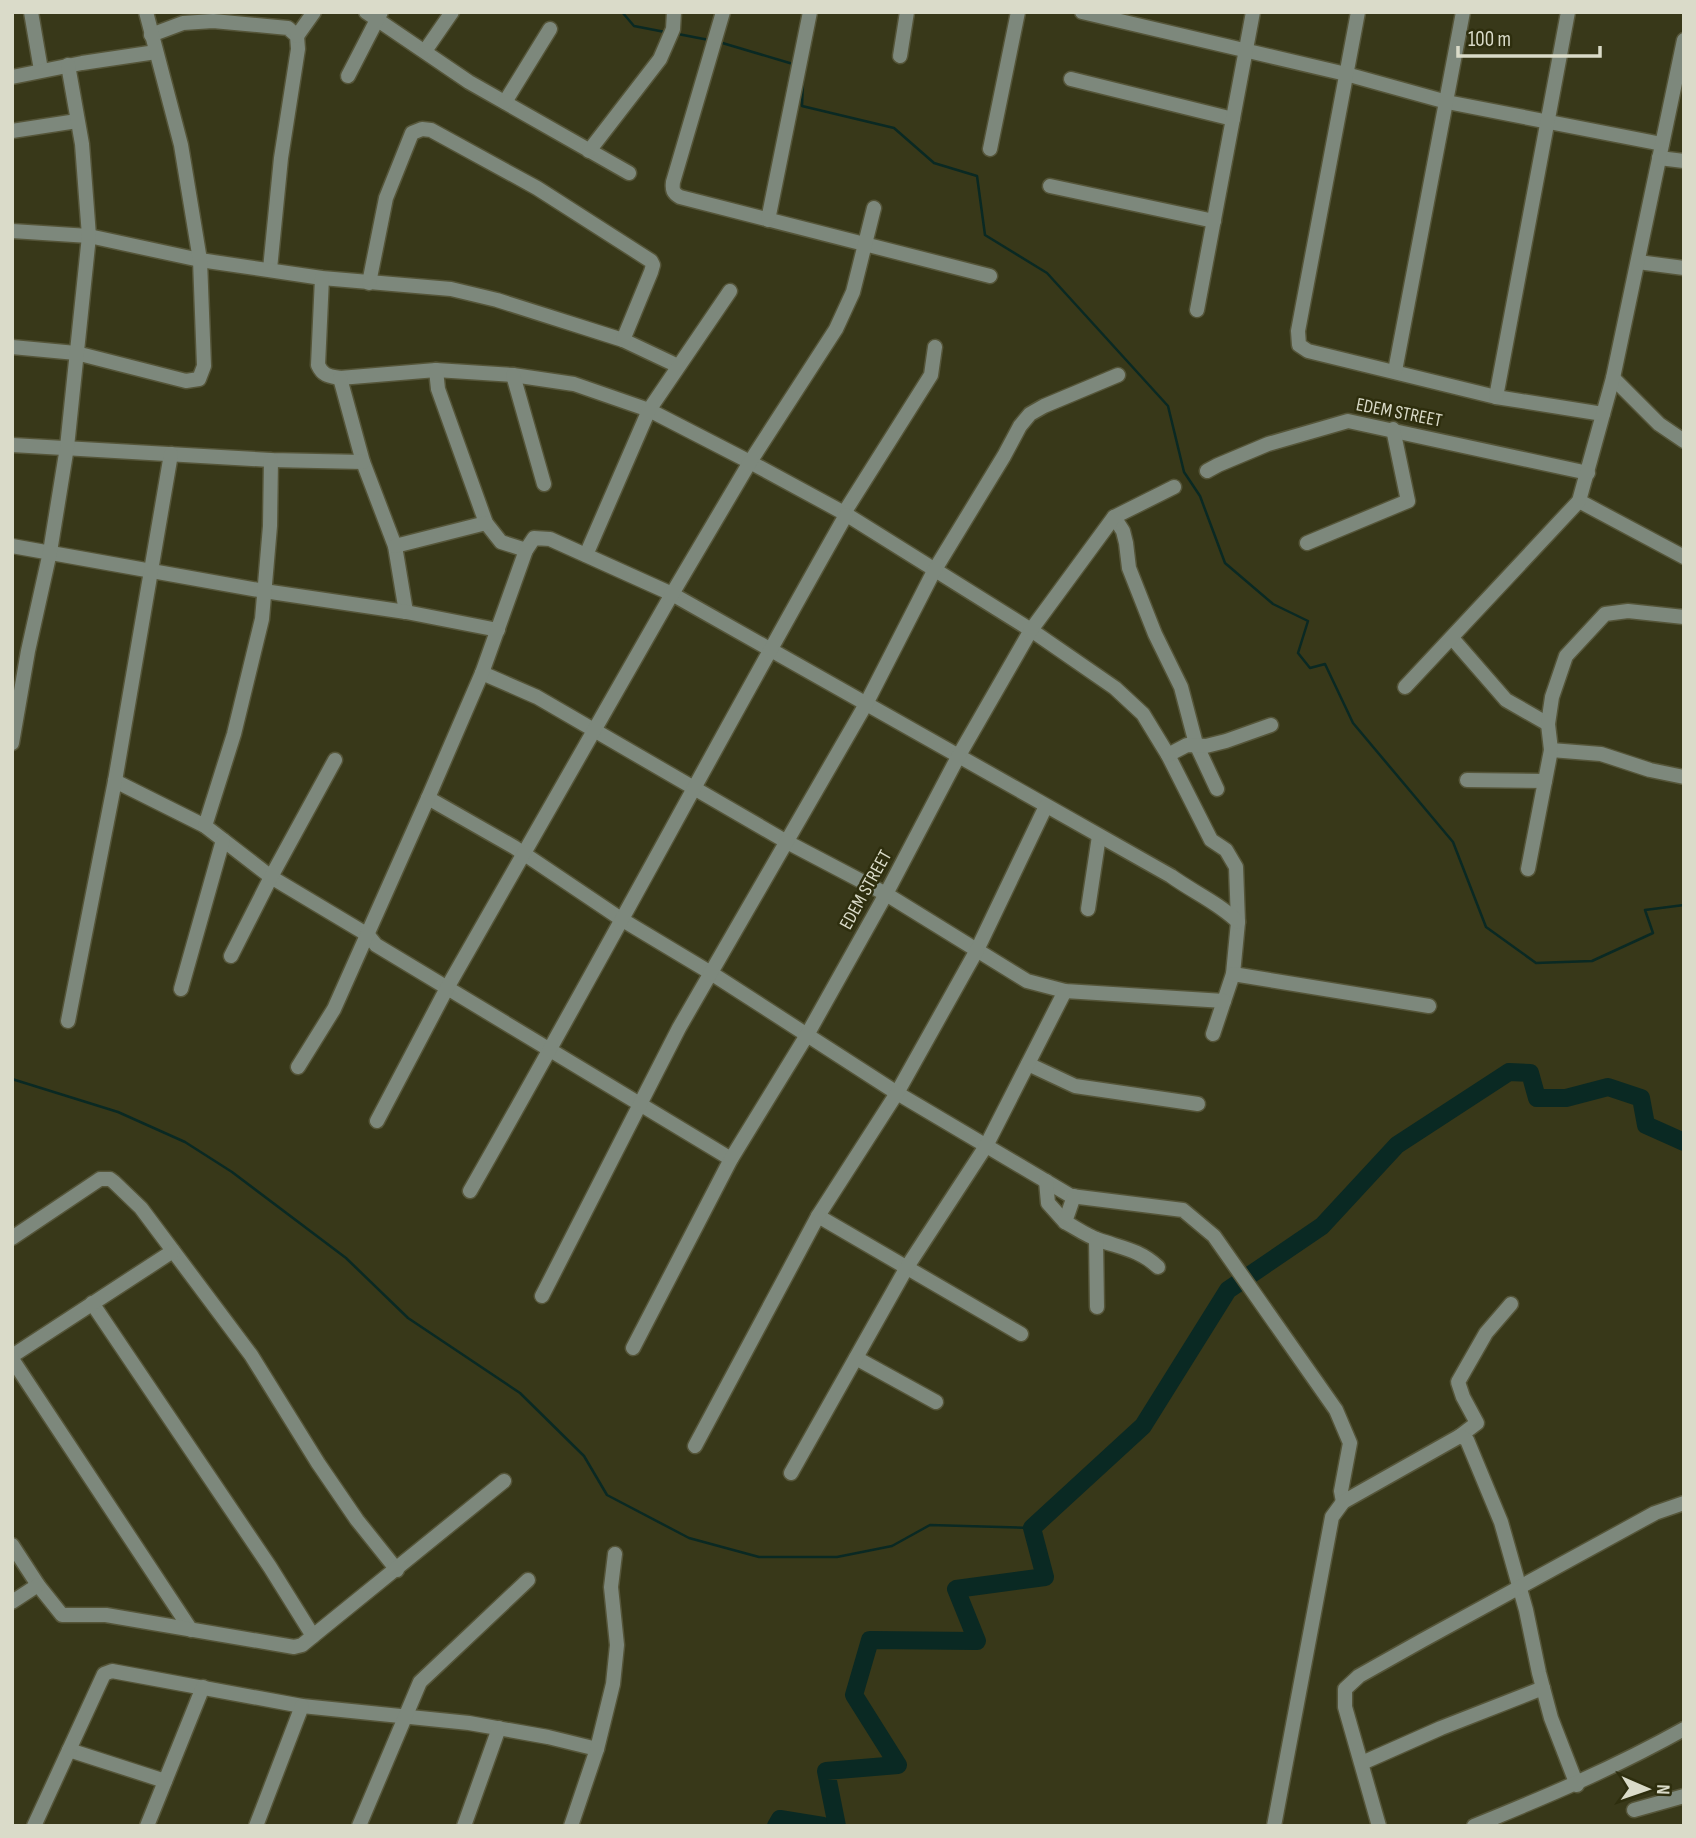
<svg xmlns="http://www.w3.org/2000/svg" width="1696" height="1838" font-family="'Sofia Sans Condensed',sans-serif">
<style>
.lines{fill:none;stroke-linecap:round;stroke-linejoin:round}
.stream{stroke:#0a2923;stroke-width:2.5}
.river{stroke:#0a2923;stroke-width:18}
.minor-casing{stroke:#555539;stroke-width:17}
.minor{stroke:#7d887c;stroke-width:14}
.labels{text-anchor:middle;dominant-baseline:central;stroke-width:5;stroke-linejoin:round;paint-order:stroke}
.street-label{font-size:19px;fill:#dadbc9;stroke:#2e2e0e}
</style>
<rect width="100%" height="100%" fill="#383819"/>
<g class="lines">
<g class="stream">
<polyline points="622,12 634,26 665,32"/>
<polyline points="678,34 709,40"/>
<polyline points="719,42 793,64"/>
<polyline points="803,81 802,106 894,128 934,163 977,176 985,235 1047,273 1168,406 1184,472 1200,496 1225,563 1273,604 1308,621 1298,653 1310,668 1325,664 1353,723 1453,842 1486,927 1536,963 1592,961 1653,933 1645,910 1684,905"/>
<polyline points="12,1079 118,1112 185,1142 232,1172 346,1258 408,1318 520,1393 584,1456 607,1495 689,1538 759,1557 837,1557 892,1546 930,1525 1032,1528"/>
</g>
<g class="river">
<polyline points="776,1826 780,1819 823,1826"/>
<polyline points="837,1826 826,1771 898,1765 854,1695 870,1640 977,1641 956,1589 1045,1577 1032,1528 1143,1426 1228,1290 1322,1226 1397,1145 1509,1072 1530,1073 1537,1098 1566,1098 1608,1087 1641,1098 1646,1125 1684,1142"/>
</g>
<g class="minor-casing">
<g id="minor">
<polyline points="31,12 41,70"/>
<polyline points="366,12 469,82 629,173"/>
<path d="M723 12 673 182C672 190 673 193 680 197L990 276"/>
<polyline points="1082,12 1346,74 1447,102 1662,144"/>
<polyline points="1358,12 1298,331 1299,345 1308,351 1496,397 1603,414"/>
<polyline points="151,35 183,23 213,21 288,28 297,36 298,49 281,158 270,269"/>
<polyline points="297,36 314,12"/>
<polyline points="425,51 452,12"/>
<polyline points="900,56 907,12"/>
<polyline points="348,76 381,12"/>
<polyline points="12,77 82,63 156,52"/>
<polyline points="1071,79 1233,119"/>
<polyline points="505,102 550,29"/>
<polyline points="12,131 77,121"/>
<polyline points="990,149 1018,12"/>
<polyline points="589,151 660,59 673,29 674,12"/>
<polyline points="1659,158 1684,161"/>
<polyline points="1050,186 1214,221"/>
<polyline points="768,220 810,12"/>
<polyline points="12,231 89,236 200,260 322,278 451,289 497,300 623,340 678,366"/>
<polyline points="1638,262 1684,268"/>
<path d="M322 278 318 365C323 376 329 376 340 378L436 370 513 375 574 384 649 410 750 462 844 513 1031 630 1115 688 1143 714 1168 755 1211 840 1226 850 1236 867 1238 922 1233 974 1213 1034"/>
<polyline points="369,283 386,198 412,133 422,129 431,130 537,188 651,261 653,265 651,272 623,340"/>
<polyline points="1197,310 1253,12"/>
<polyline points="12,347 76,353 186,381 199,379 204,366 200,260 181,145 146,12"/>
<polyline points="436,370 438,389 486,523 501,542 526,550"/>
<polyline points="1395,371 1463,12"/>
<polyline points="513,375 544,484"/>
<polyline points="340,378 363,462 395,546 406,612"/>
<polyline points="1613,378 1659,424 1684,441"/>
<polyline points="1496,397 1568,12"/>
<polyline points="12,445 271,460 363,462"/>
<polyline points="1207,471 1218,465 1268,444 1348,421 1588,473"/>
<polyline points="1579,501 1684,557"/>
<polyline points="844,513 931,375 935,347"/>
<polyline points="1114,517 1123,531 1126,543 1129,568 1155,634 1181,687 1196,744 1217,789"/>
<polyline points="1307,543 1408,501 1393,429"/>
<polyline points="12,546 264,591 406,612 498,630"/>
<polyline points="395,546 486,523"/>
<polyline points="586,555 649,410 730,291"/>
<polyline points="1452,638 1506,700 1548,724"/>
<polyline points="482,673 537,697 787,842 886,894 1027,981 1065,991 1224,1001"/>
<polyline points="1405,687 1579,501 1613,378 1684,40"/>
<polyline points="12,743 28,651 50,552 67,447 89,236 82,144 68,65"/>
<polyline points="1551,750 1601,754 1650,770 1684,777"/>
<polyline points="1168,755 1187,745 1206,746 1226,741 1271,725"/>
<polyline points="1467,780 1545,781"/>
<polyline points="115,781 205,826 271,877 368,935 376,945 731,1159"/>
<polyline points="428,798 514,847 621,919 711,973 897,1093 1071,1196 1183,1210 1214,1236 1336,1410 1350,1443 1341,1491 1343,1502"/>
<polyline points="205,826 234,734 262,619 270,526 271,460"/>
<polyline points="1528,869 1551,750 1548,724 1552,697 1566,656 1605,614 1628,611 1684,617"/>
<polyline points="1088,909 1099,836"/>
<polyline points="231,956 271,877 335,760"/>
<polyline points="1233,974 1429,1006"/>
<polyline points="181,989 223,840"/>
<polyline points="68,1021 115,781 171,454"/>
<polyline points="1028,1064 1075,1086 1198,1104"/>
<path d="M298 1067 334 1009 428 798 482 673 526 550 534 538 550 539 672 594 1171 876C1193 892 1219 903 1238 922"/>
<polyline points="377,1121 447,988 672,594 750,462 836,329 853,292 874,208"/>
<polyline points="1046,1181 1048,1203 1065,1222"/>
<path d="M470 1191C598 967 719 739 846 515"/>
<path d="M1074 1196 1065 1222C1076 1228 1087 1236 1099 1240 1122 1248 1140 1250 1158 1267"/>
<polyline points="818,1216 1021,1334"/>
<polyline points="12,1238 100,1179 110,1179 114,1182 141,1208 251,1355 318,1463 357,1520 397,1570"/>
<polyline points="1096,1239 1097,1307"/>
<polyline points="542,1296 679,1028 866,704 934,571 1004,456 1020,426 1030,414 1044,406 1118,375"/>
<polyline points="92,1303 270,1567 313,1636"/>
<polyline points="633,1348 731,1159 807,1035 886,894 958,757 1031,630 1114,517 1174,487"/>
<polyline points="12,1356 173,1251"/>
<polyline points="856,1358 936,1402"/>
<polyline points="12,1359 191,1630"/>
<polyline points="1460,1436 1477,1423 1463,1397 1458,1382 1486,1333 1511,1304"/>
<polyline points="695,1446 818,1216 897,1093 977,950 1046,806"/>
<polyline points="791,1473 907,1267 986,1146 1065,991"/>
<polyline points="12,1545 38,1585 62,1615 106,1615 294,1647 302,1645 313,1636 504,1481"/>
<polyline points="12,1602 38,1585"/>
<polyline points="69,1750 165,1781"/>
<polyline points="1362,1763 1441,1728 1543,1688"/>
<polyline points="1634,1810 1684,1796"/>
<polyline points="34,1826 104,1674 112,1671 302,1706 469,1723 548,1737 597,1749"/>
<polyline points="147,1826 203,1687"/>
<polyline points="256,1826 302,1706"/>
<polyline points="359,1826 420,1682 528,1580"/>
<polyline points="464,1826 499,1728"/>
<polyline points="571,1826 597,1749 613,1684 617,1645 611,1587 615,1554"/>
<polyline points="1274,1826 1332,1517 1343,1502 1460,1436 1467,1440 1501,1522 1526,1610 1539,1673 1551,1718 1577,1785"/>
<polyline points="1379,1826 1345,1707 1345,1689 1359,1676 1423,1640 1655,1513 1684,1503"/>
<path d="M1474 1826C1548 1796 1614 1768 1684 1729"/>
</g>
</g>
<use href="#minor" class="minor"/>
</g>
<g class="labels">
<g class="street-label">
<text transform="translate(1399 413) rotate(11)">EDEM STREET</text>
<text transform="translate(866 890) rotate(-61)">EDEM STREET</text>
</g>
</g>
<rect width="1696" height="1838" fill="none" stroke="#dadbc9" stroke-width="28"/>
<g transform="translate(1647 1789) rotate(92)" stroke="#2e2e0e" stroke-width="5" paint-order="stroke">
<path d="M0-5L12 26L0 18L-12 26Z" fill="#dadbc9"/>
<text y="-10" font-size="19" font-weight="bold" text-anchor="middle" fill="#dadbc9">N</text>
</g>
<path d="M1458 46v10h142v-10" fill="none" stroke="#dadbc9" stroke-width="3.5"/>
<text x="1468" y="46" font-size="21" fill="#dadbc9" stroke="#2e2e0e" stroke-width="5" paint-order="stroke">100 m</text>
</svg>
